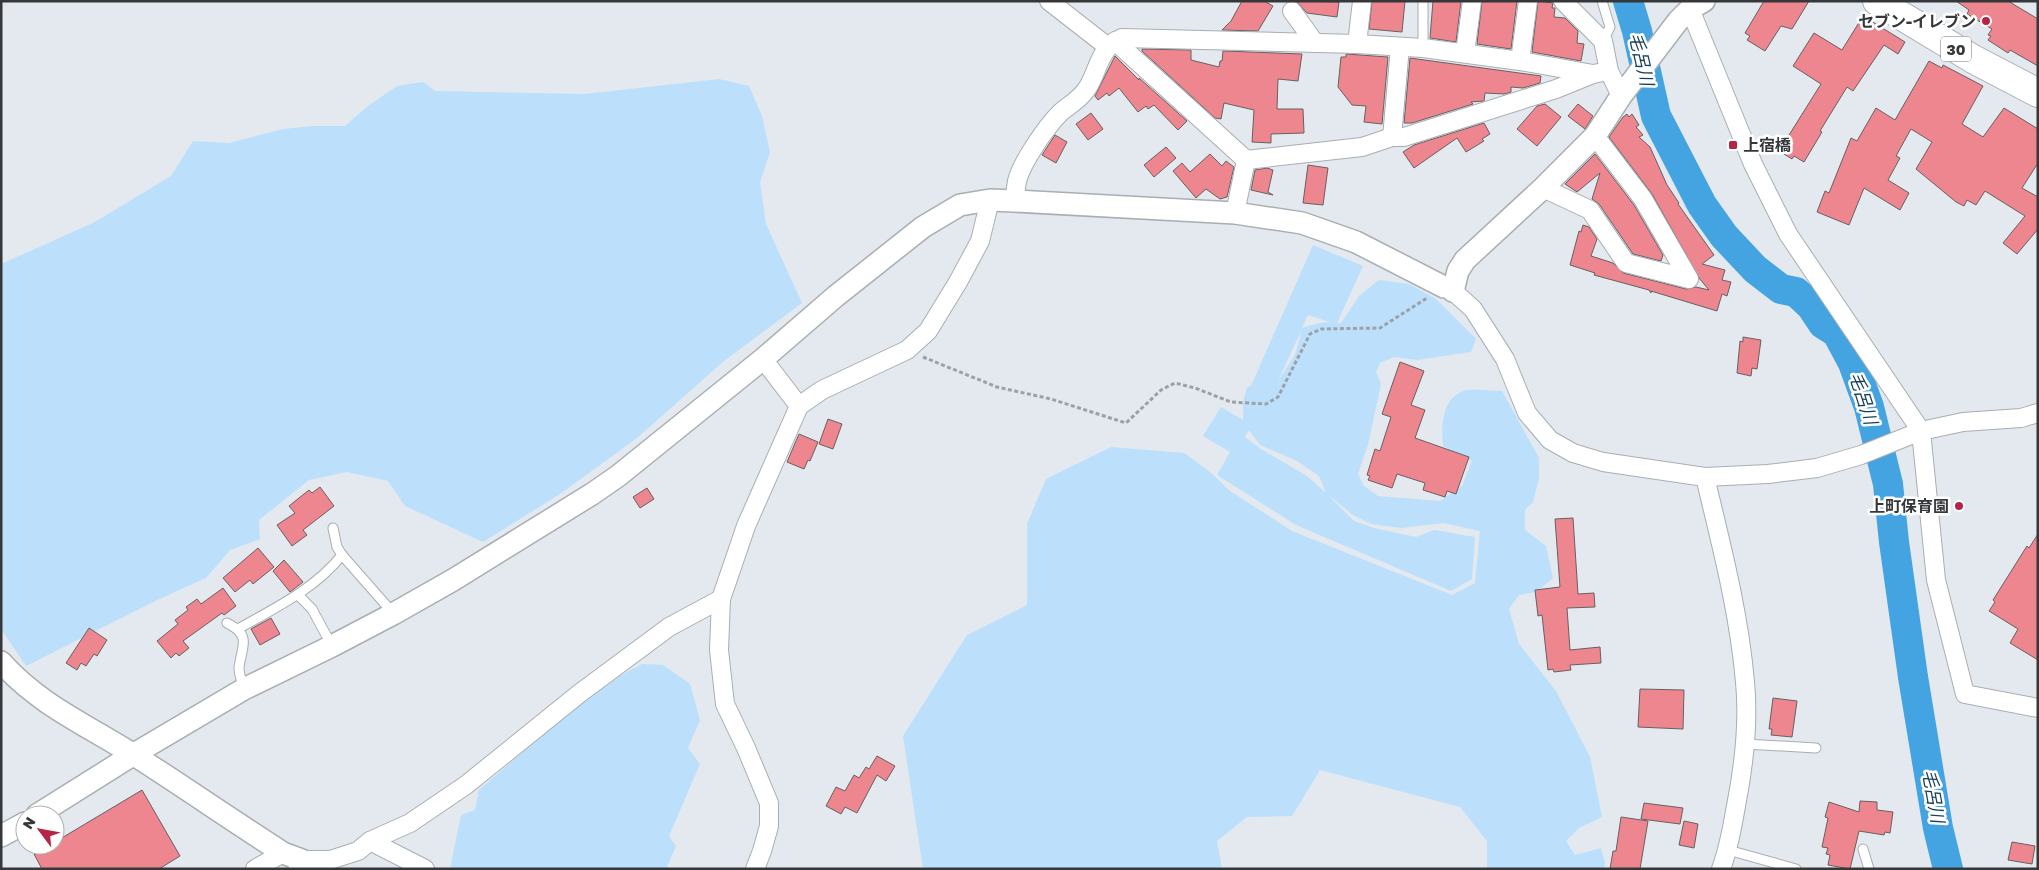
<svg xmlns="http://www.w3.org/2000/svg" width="2039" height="870" font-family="'Golos Text','Noto Sans JP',sans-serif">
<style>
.green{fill:#bce0fb;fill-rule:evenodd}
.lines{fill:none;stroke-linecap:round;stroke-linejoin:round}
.river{stroke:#44a4e1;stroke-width:30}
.building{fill:#ee8690;stroke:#676061}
.service-casing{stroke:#a8aeb2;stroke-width:11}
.minor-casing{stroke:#a8aeb2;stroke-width:20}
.tertiary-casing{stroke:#a8aeb2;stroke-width:24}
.primary-casing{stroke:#a8aeb2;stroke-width:30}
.path{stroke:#9da1a5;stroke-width:3;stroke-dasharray:4 2.5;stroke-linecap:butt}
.service{stroke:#fff;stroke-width:9}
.minor{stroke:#fff;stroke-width:18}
.tertiary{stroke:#fff;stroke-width:21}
.primary{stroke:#fff;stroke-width:28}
.poi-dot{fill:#b62546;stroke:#fff;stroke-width:2}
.labels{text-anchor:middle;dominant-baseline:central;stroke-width:5;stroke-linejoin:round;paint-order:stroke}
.shield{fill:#fff;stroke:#727374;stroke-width:1}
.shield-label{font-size:15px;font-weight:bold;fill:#353739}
.poi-label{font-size:16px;font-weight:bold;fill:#353739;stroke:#fff;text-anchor:end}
.water-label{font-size:18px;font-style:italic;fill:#19415b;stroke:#fff}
</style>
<rect width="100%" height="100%" fill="#e3e9ee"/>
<g class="green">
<polygon points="719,79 749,86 762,116 770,152 760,182 766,224 802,303 724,361 637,438 560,494 483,542 405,506 388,481 347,472 309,480 259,520 260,539 230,550 206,578 155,601 26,666 1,629 1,264 93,223 171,176 193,141 229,143 283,129 313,126 345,126 368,106 397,86 423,82 435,91 584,94"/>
<path d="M1313 245 1363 266 1337 323H1341L1359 296 1379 280 1409 284 1436 299 1476 339 1471 352 1417 360 1394 357 1380 363 1376 372 1381 384 1368 445 1358 474 1364 486 1378 496 1440 501 1462 486 1472 461 1443 446C1441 426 1442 399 1463 391 1470 388 1493 391 1502 391L1539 458V479L1533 502 1525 510V530L1546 546 1553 578 1536 592 1519 595 1509 609 1519 644 1556 691 1590 757 1602 817 1579 828 1566 841 1575 855 1601 848 1605 862 1604 869H1487V841L1460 807 1320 770 1292 816 1247 817 1217 841 1222 869H923L903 736 967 635 1027 605V524L1046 479 1111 447 1184 453 1209 471 1230 491 1292 531 1452 595 1475 583 1480 531 1443 523 1401 528 1371 524 1353 515 1327 494 1354 521 1374 528 1416 537 1434 530 1475 537 1472 579 1451 591 1296 525 1217 475 1230 452 1203 436 1221 407 1243 420V402L1247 387 1251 386ZM1308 315 1330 322 1319 323 1302 328ZM1302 329 1295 355 1278 381ZM1249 430 1260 445 1297 461 1319 476 1326 493 1307 476 1261 449 1245 437Z"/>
<polygon points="642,664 663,665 690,684 700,720 688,748 700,764 669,836 676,846 666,869 450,869 461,815 475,810 479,790 564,716 620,676"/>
</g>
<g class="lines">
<polyline class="river" points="1628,1 1637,31 1656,116 1702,205 1724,236 1755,269 1781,289 1796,292 1811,306 1823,324 1837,333 1853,363 1869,407 1888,484 1894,542 1913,677 1938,828 1948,869"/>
</g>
<g class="building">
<polygon points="1242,1 1264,1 1273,6 1258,31 1222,30 1231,21"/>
<polygon points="1296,1 1339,2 1337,17 1307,13"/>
<polygon points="1372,1 1405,1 1402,32 1369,29"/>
<polygon points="1433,1 1461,1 1456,42 1430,38"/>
<polygon points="1482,1 1517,1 1511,49 1477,44"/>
<polygon points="1538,1 1553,3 1552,8 1555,8 1554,17 1565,18 1578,31 1577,43 1584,44 1581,61 1532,52"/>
<polygon points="1764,1 1809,1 1792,29 1781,26 1765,51 1747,40 1750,36 1745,33"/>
<polygon points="1956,1 2008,1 2038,19 2038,66 2010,50 2008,53 1988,40 1991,36 1988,35 1992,29 1967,14 1969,10"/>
<polygon points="1863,16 1905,42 1898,54 1884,45 1853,91 1847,87 1820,131 1822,132 1804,162 1794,156 1792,159 1779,151 1821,84 1793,66 1814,33 1842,50"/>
<polygon points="1142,49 1191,50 1191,60 1219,67 1220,61 1222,61 1223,51 1302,54 1298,81 1278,79 1277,109 1303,109 1304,133 1271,134 1271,143 1252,142 1254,110 1224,103 1221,119 1215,118 1142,51"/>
<polygon points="1346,54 1388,57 1382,124 1364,122 1366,106 1352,105 1338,87 1341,57 1346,57"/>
<polygon points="1115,56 1139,80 1139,78 1187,121 1178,130 1154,105 1148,109 1146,106 1138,112 1119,88 1109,96 1107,93 1098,100 1095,96"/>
<polygon points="1410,58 1541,76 1540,83 1523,88 1511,87 1511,92 1504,94 1485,93 1484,101 1471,102 1473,104 1412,123 1404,123"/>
<polygon points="1929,61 1942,68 1943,65 1983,86 1962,124 1983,137 2004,108 2038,129 2038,163 2022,188 2038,197 2038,229 2017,254 2003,243 2025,216 1985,191 1976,205 1967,200 1964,206 1956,202 1916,169 1932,142 1911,129 1896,156 1900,158 1888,180 1909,193 1900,210 1864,188 1849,225 1817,212 1825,191 1829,193 1851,138 1857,141 1876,108 1895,120"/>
<polygon points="1545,104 1561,117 1537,146 1517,129 1537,106"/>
<polygon points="1578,104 1593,116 1585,129 1568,116"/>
<polygon points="1091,113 1103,129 1088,140 1076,124"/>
<polygon points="1627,114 1629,117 1632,114 1639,125 1636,127 1643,135 1639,137 1650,147 1667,185 1679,203 1678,204 1714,255 1702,264 1725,270 1722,280 1731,282 1727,296 1722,294 1717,311 1651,291 1651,293 1649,290 1594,275 1595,273 1570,265 1579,231 1581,232 1583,225 1589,227 1597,239 1591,256 1613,263 1623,273 1686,289 1696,287 1709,290 1699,278 1652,194 1609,137 1623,117"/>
<polygon points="1484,123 1490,134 1482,139 1484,141 1466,152 1457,138 1414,168 1403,152 1414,145"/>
<polygon points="1055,135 1067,142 1056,163 1042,155"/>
<polygon points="1166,147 1176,158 1154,177 1144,165"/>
<polygon points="1210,154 1222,166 1226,161 1234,167 1227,197 1220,199 1206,189 1196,198 1173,171 1182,163 1190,172"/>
<polygon points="1595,154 1634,205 1663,255 1661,261 1633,254 1599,204 1592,199 1600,173 1577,192 1565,184"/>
<polygon points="1308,165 1328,168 1323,205 1303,203"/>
<polygon points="1267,168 1273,170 1268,192 1273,195 1251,190 1255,170"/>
<polygon points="1743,337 1761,340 1757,369 1752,368 1751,376 1737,373 1740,341 1743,342"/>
<polygon points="1400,362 1424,371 1411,405 1425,410 1415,438 1469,457 1456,494 1447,491 1445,497 1423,490 1425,483 1397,474 1392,488 1368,480 1370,476 1367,475 1375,449 1380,451 1391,417 1382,414"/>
<polygon points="828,419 842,424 833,449 819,444"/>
<polygon points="799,434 818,442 810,461 808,460 804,469 787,462"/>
<polygon points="320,487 334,506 303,530 307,535 292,546 277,525 295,513 289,506 309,490 312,493"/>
<polygon points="647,488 654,499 640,508 633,497"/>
<polygon points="1573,518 1578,594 1594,593 1595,607 1567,608 1570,650 1600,647 1601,663 1570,665 1571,670 1554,672 1553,669 1548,670 1542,615 1538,616 1535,590 1560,587 1555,519"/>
<polygon points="2038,534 2038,660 2010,643 2018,629 1989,611 1995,602 1993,600 2027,546 2029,548"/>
<polygon points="258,548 274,567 253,584 250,580 235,592 223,578"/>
<polygon points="284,560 303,582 290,592 273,571"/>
<polygon points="223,588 236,606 224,615 222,613 183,641 189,648 179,656 176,653 171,658 157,641 178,624 175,620 188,610 186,607 197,599 201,604"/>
<polygon points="271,618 280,634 260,645 251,629"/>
<polygon points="89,628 107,640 97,656 94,654 86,666 81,663 77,670 66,663"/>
<polygon points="1640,689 1684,690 1683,729 1638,727"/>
<polygon points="1773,698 1797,701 1792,737 1771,735 1772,729 1769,729"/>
<polygon points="877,756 895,766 886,781 877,775 857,813 845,807 841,814 826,806 836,787 845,791 854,775 859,778 866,767 869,769"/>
<polygon points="142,790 180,856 159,869 42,869 34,854 50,845 55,845 55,842"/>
<polygon points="1860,801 1877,802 1877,810 1893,812 1890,833 1885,832 1884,835 1859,831 1850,869 1828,865 1830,855 1826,854 1828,848 1822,847 1828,818 1825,817 1829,802 1859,812"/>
<polygon points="1644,803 1683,808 1680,824 1641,819"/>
<polygon points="1621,817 1648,821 1640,869 1610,869 1613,851 1616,851"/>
<polygon points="1684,821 1698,824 1694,848 1679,845"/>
<polygon points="2012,842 2035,846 2032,864 2008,860"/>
</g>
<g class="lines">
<g class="service-casing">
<g id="service">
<polyline points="1423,1 1423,48"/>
<polyline points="1602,1 1610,27 1603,41"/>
<polyline points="342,555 393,613"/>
<polyline points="298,595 312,609 332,646"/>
<path d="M227 623C253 636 241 647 239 668 239 675 242 682 244 689"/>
<path d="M238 629C275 608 315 589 342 555L337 547 333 528"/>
<polyline points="1745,744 1816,748"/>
<polyline points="1863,849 1869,869"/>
<polyline points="1728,850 1796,869"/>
</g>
</g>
<g class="minor-casing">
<g id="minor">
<polyline points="1049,1 1108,47"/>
<polyline points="1563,1 1603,41 1609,71 1621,96"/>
<polyline points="1690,9 1753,164 1788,234 1921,431 1936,580 1965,694 2038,708"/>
<polyline points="1292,11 1315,43"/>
<polyline points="1115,41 1246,160 1362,147 1392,137 1404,137 1556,89 1593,74"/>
<polyline points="1357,44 1362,1"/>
<polyline points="1465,53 1472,1"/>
<polyline points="1520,61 1528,1"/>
<polyline points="1392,137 1400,47"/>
<polyline points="1543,188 1590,210 1626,263 1689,279 1643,199 1595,136"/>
<path d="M1014 201C1015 194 1016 188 1017 181 1022 162 1046 127 1060 113 1069 105 1078 101 1086 90 1099 72 1097 49 1122 38L1357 44 1423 48 1520 61 1593 74 1609 71"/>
<polyline points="1235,213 1246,160"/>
<polyline points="1444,287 1453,291 1473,309 1505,359 1527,413 1550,440 1573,453 1603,462 1705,477 1768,474 1817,468 1861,455 1921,431 1963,422 2021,418 2038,413"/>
<polyline points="763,359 799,406"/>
<path d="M1705 477C1721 544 1739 612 1745 682 1749 723 1744 765 1736 806 1732 828 1729 848 1721 869"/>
<polyline points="370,841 425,869"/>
<polyline points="302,860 330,860 358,851 370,841 410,823 466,785 580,693 669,627 721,599"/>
<polyline points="255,869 283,853"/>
<polyline points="755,869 762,851 769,826 769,803 746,748 725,704 719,650 721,599 746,526 799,406 822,390 907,350 928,331 958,282 980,241 990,200"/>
</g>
</g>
<g class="tertiary-casing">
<g id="tertiary">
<polyline points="1453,291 1458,271 1465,260 1543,188 1595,136 1621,96 1678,21 1690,9 1704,1"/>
<path d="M1 662C39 705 87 725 134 755 184 787 233 821 283 853L302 860 299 869"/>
<polyline points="37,815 134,754 244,689 332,646 393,614 453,580 592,494 618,476 763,359 836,296 923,227 960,205 990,200 1014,201 1235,213 1302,223 1356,242 1444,287"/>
<polyline points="1,836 25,823"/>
</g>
</g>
<g class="primary-casing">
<polyline id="primary" points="1877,1 1973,59 2038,93"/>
</g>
<polyline class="path" points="923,357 997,387 1051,399 1126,423 1161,390 1175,383 1195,388 1231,402 1266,404 1278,397 1310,334 1321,329 1380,328 1427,298"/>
<use href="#service" class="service"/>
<use href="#minor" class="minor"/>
<use href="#tertiary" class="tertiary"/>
<use href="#primary" class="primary"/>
</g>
<g class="poi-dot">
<circle cx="1986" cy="21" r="5"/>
<rect x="1728" y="140" width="10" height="10" rx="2.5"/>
<circle cx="1959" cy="506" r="5"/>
</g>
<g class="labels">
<rect class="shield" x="1941" y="36.5" width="30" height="25" rx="4"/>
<g class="shield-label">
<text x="1956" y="49">30</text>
</g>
<g class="poi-label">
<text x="1976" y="21">セブン-イレブン</text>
<text x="1743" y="145" text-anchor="start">上宿橋</text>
<text x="1949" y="506">上町保育園</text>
</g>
<g class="water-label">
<text transform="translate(1642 59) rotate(77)">毛呂川</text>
<text transform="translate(1864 398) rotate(72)">毛呂川</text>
<text transform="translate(1934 796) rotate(80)">毛呂川</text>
</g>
</g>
<rect width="2039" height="870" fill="none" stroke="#353739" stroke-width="5"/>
<g transform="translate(40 830) rotate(302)"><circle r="24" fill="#ffffff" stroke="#aeafb0"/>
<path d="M0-4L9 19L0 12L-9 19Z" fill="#b62546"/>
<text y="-8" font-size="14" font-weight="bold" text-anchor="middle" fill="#353739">N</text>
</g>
</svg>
